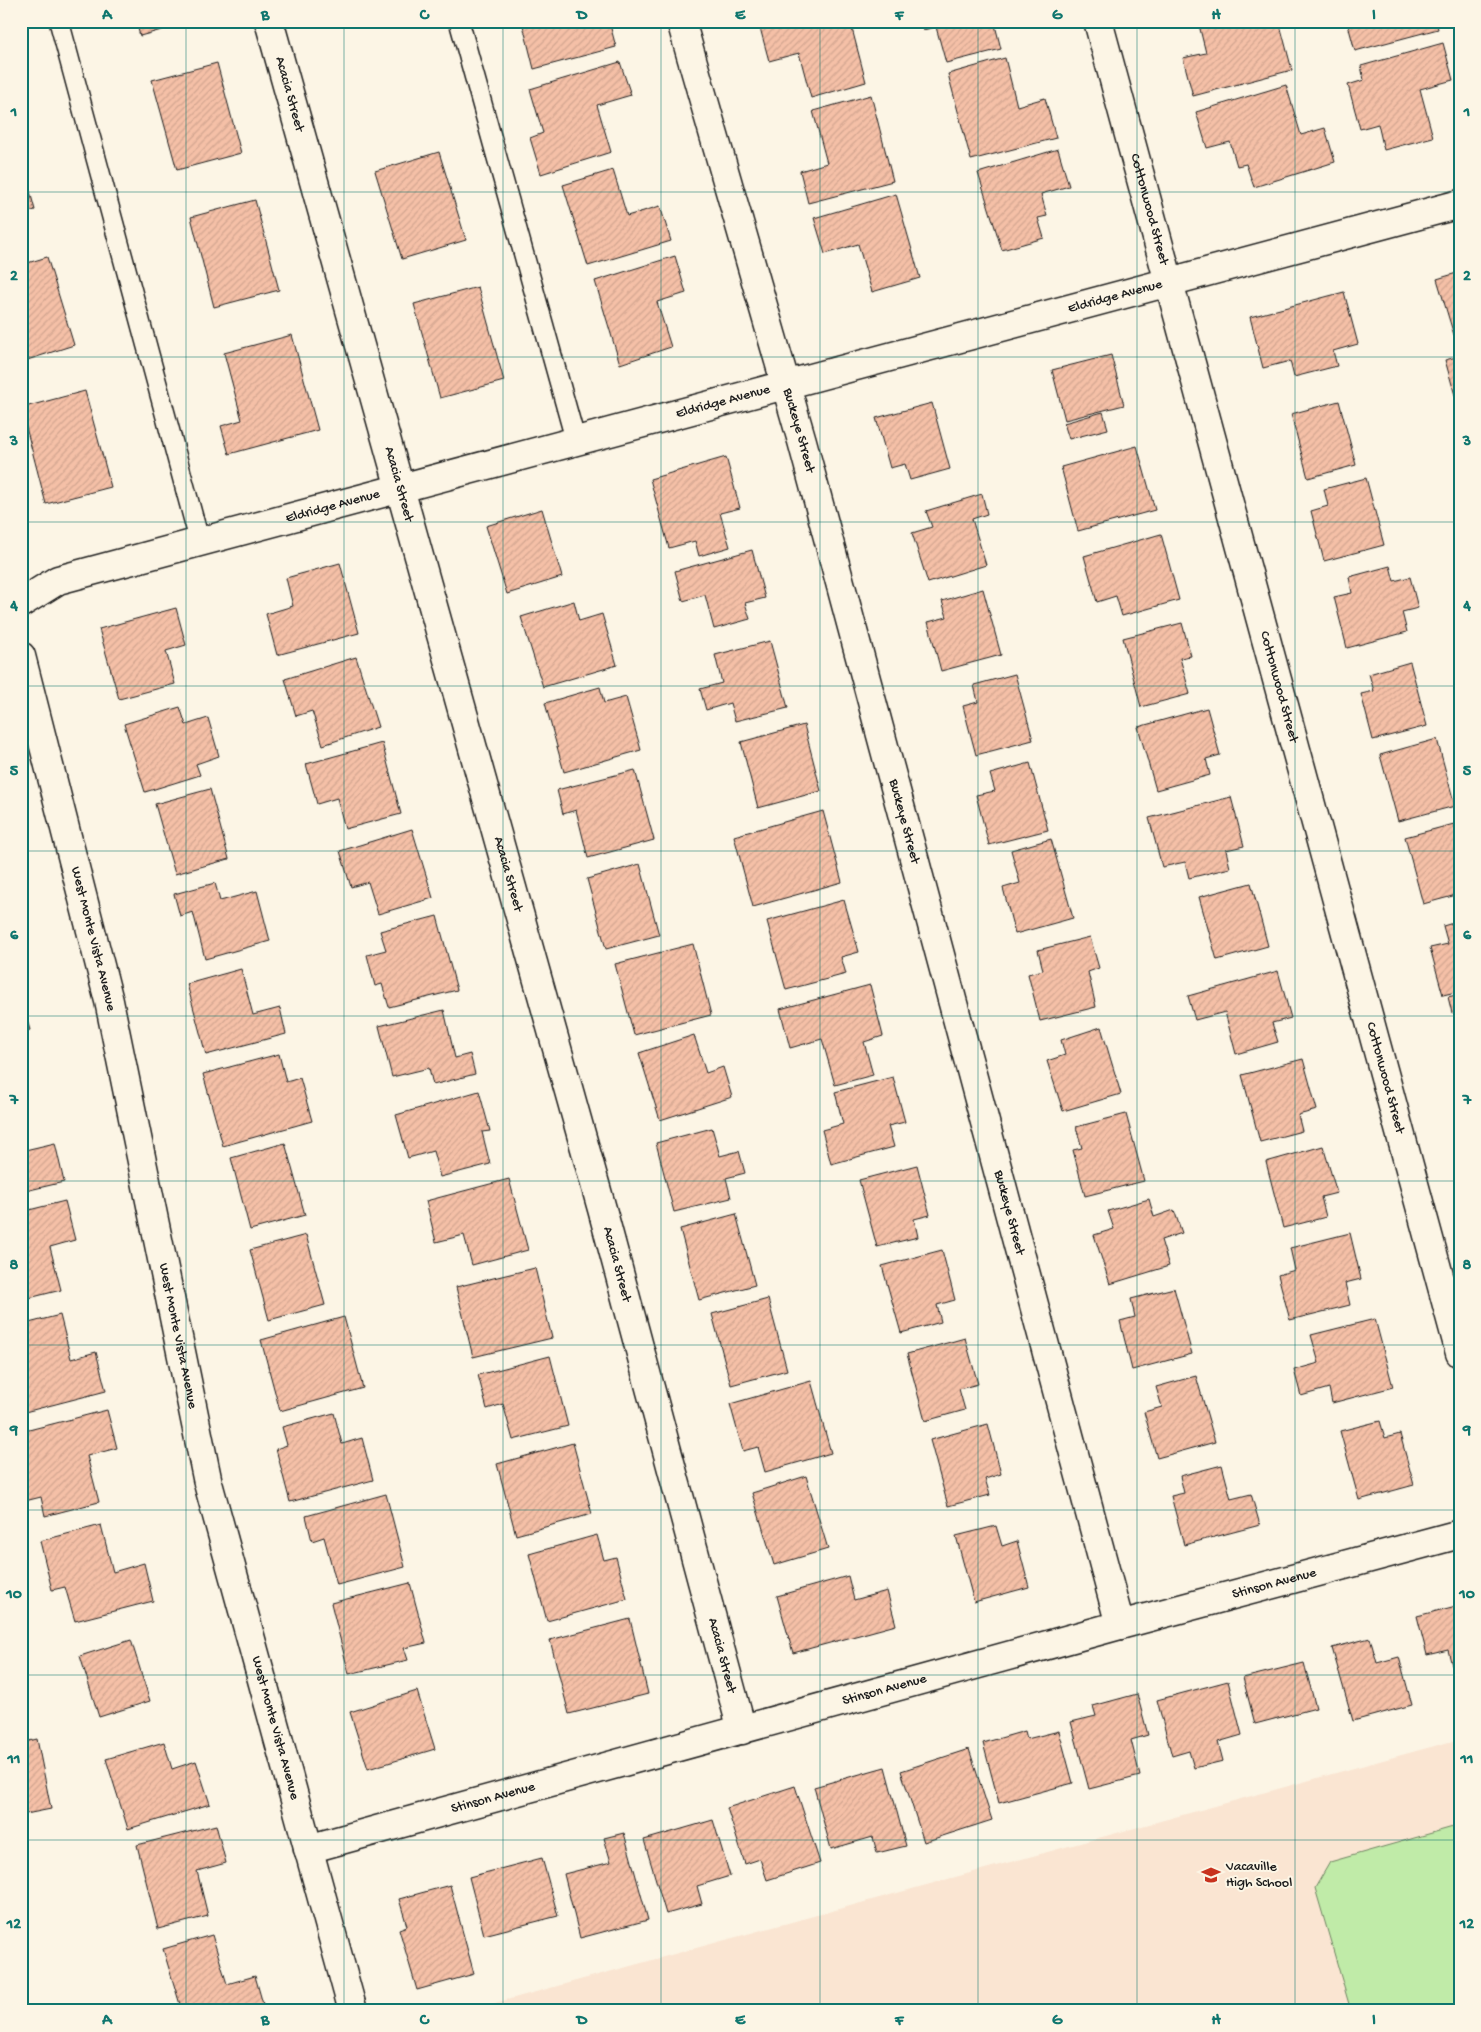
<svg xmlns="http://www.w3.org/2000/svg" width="1481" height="2032" font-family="'Gochi Hand',sans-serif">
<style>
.built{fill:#fae5d2}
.garden{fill:#c0eba8;stroke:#6e8462}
.building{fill:url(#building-hatch);stroke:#1c1c1c}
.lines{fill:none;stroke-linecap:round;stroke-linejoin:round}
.lane-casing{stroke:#1c1c1c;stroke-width:22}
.street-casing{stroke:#1c1c1c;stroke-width:31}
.secondary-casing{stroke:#1c1c1c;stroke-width:31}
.lane{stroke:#fcf5e5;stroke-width:19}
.street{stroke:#fcf5e5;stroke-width:28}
.secondary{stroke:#fcf5e5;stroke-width:28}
.grid{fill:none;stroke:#0f766e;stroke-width:1;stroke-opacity:0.55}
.labels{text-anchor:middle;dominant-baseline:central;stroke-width:4;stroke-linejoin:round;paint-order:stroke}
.street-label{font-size:14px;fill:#1c1c1c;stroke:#fcf5e5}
.poi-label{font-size:14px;fill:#1c1c1c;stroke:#fcf5e5;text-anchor:start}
.neatline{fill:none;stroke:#0f766e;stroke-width:2}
.grid-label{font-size:16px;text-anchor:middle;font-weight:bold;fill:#0f766e}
</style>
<defs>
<pattern id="building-hatch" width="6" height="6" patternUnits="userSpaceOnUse" patternTransform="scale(1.25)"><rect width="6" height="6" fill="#f5c0a7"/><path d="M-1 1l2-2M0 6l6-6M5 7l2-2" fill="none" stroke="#d1a48f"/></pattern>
</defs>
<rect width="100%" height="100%" fill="#fcf5e5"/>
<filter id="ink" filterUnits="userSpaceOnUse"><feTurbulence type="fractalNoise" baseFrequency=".02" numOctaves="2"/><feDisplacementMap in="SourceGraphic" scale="10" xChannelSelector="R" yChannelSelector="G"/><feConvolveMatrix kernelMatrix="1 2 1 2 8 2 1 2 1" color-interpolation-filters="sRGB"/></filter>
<g filter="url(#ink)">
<polygon class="built" points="1460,1739 1460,2011 466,2011"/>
<polygon class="garden" points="1460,1825 1460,2011 1351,2011 1315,1888 1330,1862"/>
<g class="building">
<polygon points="136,21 194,21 140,36"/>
<polygon points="522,21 609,21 616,47 534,69"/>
<polygon points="768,21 850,21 866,82 811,98 799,53 769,61 759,24"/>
<polygon points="920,21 994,21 1001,49 946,63 936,27 923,30"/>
<polygon points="1198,21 1263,21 1263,23 1279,21 1292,70 1193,96 1183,58 1206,53"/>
<polygon points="1347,21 1436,21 1438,29 1355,51"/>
<polygon points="1443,43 1453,80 1420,89 1433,137 1384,150 1378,124 1360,129 1348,85 1364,80 1361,66"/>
<polygon points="1005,58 1017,106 1045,98 1056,138 971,160 948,74"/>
<polygon points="620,62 631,95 597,105 611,152 541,174 530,138 543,133 530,89"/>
<polygon points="217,63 241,153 177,170 152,80"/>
<polygon points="1286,85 1301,135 1325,128 1335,162 1254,187 1246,164 1237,166 1230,142 1207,148 1196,112"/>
<polygon points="871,95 893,181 808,203 800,171 827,163 813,111"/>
<polygon points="1058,149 1069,186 1041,194 1047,216 1038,218 1044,238 1002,250 978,173"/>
<polygon points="439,152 466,240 402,259 375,171"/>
<polygon points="21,158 35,210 21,214"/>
<polygon points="613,170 627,216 660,206 671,241 588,266 563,185"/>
<polygon points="896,194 920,278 872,292 858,244 825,254 814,218"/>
<polygon points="255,200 279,290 214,307 191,217"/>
<polygon points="675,256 686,293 657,302 671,347 620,364 595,281"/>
<polygon points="47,257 74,345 21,362 21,265"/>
<polygon points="1460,272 1460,334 1454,335 1437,279"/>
<polygon points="478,287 504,381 440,398 414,304"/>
<polygon points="1344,292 1358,344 1333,351 1337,366 1294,377 1290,361 1263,368 1250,317"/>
<polygon points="292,335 318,430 229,454 221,426 242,420 224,353"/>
<polygon points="1111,355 1124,405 1065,420 1052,370"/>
<polygon points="1460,356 1460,413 1445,360"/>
<polygon points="85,391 111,487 46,504 21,408"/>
<polygon points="1339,401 1356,465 1308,478 1291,414"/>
<polygon points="932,403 950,469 910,480 905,464 890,468 876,418"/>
<polygon points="1103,412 1108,429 1069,439 1064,423"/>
<polygon points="1137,446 1155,510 1078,531 1061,467"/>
<polygon points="726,457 740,508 720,513 730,547 699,556 695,541 669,548 650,479"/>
<polygon points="1366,478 1384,545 1324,561 1311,511 1328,506 1324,489"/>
<polygon points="982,494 987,514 972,519 986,565 928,583 912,533 932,527 926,511"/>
<polygon points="542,509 562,577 507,594 486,526"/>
<polygon points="1161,534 1179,600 1122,616 1116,596 1097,602 1084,556"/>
<polygon points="752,550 765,598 745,603 750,619 714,629 705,595 683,601 675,571"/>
<polygon points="340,563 359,633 277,655 266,614 293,606 286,578"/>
<polygon points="1390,566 1394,581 1410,577 1418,608 1402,612 1407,632 1347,648 1334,597 1352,593 1349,577"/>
<polygon points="983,589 1001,655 941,671 928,622 947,617 942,601"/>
<polygon points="574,601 579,621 602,614 617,665 543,687 521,617"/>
<polygon points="176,608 186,645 166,651 175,684 119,699 99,629"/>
<polygon points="1182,623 1191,656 1180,658 1190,694 1141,707 1123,638"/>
<polygon points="770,641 788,708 735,721 730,703 706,710 700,689 722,683 715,655"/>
<polygon points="356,657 378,727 323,745 312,711 296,716 285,679"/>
<polygon points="1410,662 1427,726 1373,740 1361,694 1374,691 1369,674"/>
<polygon points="1015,674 1033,740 976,755 963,706 978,702 974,685"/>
<polygon points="600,687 604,703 626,697 641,750 564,772 545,703"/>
<polygon points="180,707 186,725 208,718 219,756 196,764 200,775 145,792 124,724"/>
<polygon points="1207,708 1220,755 1206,759 1210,775 1156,790 1138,727"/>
<polygon points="804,725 821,791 758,808 741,742"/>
<polygon points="1437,739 1455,806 1398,821 1380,755"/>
<polygon points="382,743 401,814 345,829 337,798 317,804 306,764"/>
<polygon points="1030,763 1048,830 989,845 976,795 995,791 990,774"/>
<polygon points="635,770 654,840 588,858 576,810 563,814 557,790"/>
<polygon points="210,789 229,859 175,874 155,804"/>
<polygon points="1231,797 1244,846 1226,850 1230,868 1189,878 1185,862 1162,867 1149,818"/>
<polygon points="823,811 842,882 753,907 734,836"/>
<polygon points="1454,824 1460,847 1460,894 1423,904 1405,837"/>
<polygon points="412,829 433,898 378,914 368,882 351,887 340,851"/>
<polygon points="1051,839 1073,918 1015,934 1003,888 1020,883 1011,850"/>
<polygon points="640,864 659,935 606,949 587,879"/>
<polygon points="215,883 220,901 257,891 270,941 205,959 193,912 180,916 174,894"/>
<polygon points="1251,883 1268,946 1217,960 1199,897"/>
<polygon points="844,900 859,952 841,957 846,974 786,990 767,921"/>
<polygon points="437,916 457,990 389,1007 382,984 375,986 367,955 386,950 380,931"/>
<polygon points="1460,921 1460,991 1443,995 1430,948 1448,944 1443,926"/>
<polygon points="1090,937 1099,968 1088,972 1096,1007 1040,1021 1028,974 1043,970 1038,950"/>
<polygon points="693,944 711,1015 634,1035 615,964"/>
<polygon points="241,969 253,1015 280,1008 286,1034 206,1055 187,984"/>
<polygon points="1278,971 1291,1018 1272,1023 1278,1042 1236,1054 1225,1012 1195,1020 1188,996"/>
<polygon points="870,985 883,1036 864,1042 873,1075 835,1085 822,1039 790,1048 780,1009"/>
<polygon points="1460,994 1460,1010 1452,1013 1448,997"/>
<polygon points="21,999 30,1030 21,1033"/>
<polygon points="444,1010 455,1058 470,1054 475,1074 433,1085 429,1068 392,1077 379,1026"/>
<polygon points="1101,1027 1121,1094 1063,1111 1047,1061 1065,1055 1061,1040"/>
<polygon points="694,1035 706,1073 723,1067 732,1097 660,1120 639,1053"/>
<polygon points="279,1054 286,1082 300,1078 312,1121 223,1146 203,1074"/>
<polygon points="1303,1059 1317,1110 1298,1115 1302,1131 1260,1142 1242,1075"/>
<polygon points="893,1077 905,1122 888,1126 894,1147 831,1164 822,1130 843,1124 835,1092"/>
<polygon points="479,1091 490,1131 482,1132 490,1164 440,1177 433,1151 408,1158 396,1115"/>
<polygon points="1126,1114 1144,1181 1085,1196 1073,1150 1082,1148 1076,1127"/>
<polygon points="712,1128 720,1156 739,1151 745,1173 726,1178 731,1198 674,1212 656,1143"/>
<polygon points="55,1143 64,1182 21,1192 21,1151"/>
<polygon points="285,1143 305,1215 250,1230 231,1158"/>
<polygon points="1323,1146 1337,1193 1321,1197 1326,1217 1283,1228 1266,1162"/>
<polygon points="917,1165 930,1215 914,1219 918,1237 877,1247 859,1180"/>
<polygon points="509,1179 528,1250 472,1265 464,1235 436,1242 426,1201"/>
<polygon points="1149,1199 1154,1217 1174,1210 1182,1233 1161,1240 1169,1266 1110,1284 1094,1235 1114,1229 1108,1211"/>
<polygon points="65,1201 75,1240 50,1247 61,1290 21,1300 21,1212"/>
<polygon points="736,1214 755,1285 699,1300 680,1229"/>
<polygon points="1350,1233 1361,1279 1345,1283 1350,1305 1290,1320 1278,1275 1295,1270 1290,1248"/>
<polygon points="306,1235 325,1305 269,1320 250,1250"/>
<polygon points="942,1250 955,1300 937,1305 941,1322 901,1333 882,1266"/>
<polygon points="535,1268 552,1338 473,1357 456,1287"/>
<polygon points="1174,1288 1192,1354 1132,1370 1120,1321 1135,1317 1131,1299"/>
<polygon points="768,1299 787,1370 731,1385 712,1314"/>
<polygon points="60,1315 71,1359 96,1352 106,1391 21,1413 21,1325"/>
<polygon points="344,1317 363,1388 280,1411 261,1340"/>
<polygon points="1375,1319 1393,1387 1332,1403 1329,1388 1301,1396 1294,1370 1319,1363 1311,1335"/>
<polygon points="965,1338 978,1384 959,1389 965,1410 925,1421 907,1354"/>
<polygon points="550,1356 568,1426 513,1440 503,1404 487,1409 478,1375"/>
<polygon points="1196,1376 1215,1442 1157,1458 1144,1412 1162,1407 1156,1387"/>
<polygon points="811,1381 831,1453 765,1472 758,1447 743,1451 730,1404"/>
<polygon points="107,1410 117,1448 87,1456 99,1502 45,1516 41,1497 21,1502 21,1432"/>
<polygon points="334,1413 342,1444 362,1438 373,1480 290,1502 276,1449 287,1445 282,1427"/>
<polygon points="1380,1421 1385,1438 1400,1434 1414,1485 1359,1500 1340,1431"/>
<polygon points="988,1424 1001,1474 985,1479 990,1495 948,1506 930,1440"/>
<polygon points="573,1443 592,1514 516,1535 497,1464"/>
<polygon points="1222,1465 1231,1499 1251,1494 1260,1525 1184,1545 1171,1496 1184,1493 1180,1476"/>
<polygon points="806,1476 828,1549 774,1565 752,1493"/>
<polygon points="386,1494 405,1567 337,1585 324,1537 312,1541 306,1516"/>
<polygon points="101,1525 113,1572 144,1563 153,1601 75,1621 65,1587 52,1590 40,1541"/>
<polygon points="996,1526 1002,1546 1017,1541 1029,1587 974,1602 956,1536"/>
<polygon points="597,1535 604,1560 616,1557 627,1599 547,1621 529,1554"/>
<polygon points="848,1576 854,1600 887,1591 896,1625 793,1653 777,1596"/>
<polygon points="410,1583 426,1643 404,1648 408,1660 349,1674 331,1603"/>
<polygon points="1460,1605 1460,1688 1458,1689 1448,1650 1427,1655 1417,1616"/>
<polygon points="630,1619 648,1694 569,1714 550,1640"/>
<polygon points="1370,1638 1377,1663 1399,1657 1412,1705 1353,1721 1332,1648"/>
<polygon points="131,1640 150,1701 99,1717 80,1656"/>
<polygon points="1304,1663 1316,1708 1255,1724 1243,1678"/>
<polygon points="1228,1681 1242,1735 1218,1742 1223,1761 1194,1768 1189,1751 1172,1756 1157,1700"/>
<polygon points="417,1691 435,1749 368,1769 350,1712"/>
<polygon points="1137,1694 1148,1735 1131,1740 1140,1776 1089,1789 1071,1722 1096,1716 1093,1706"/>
<polygon points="1025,1731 1027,1739 1059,1731 1073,1783 999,1803 983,1743"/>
<polygon points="37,1739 51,1809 21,1815 21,1743"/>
<polygon points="164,1742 172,1769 196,1761 210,1804 128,1829 106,1759"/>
<polygon points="969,1749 992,1820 924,1842 901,1771"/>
<polygon points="885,1767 906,1846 877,1853 873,1837 831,1849 814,1787"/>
<polygon points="795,1786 820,1863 767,1880 760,1859 745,1864 727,1808"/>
<polygon points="713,1820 730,1876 697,1886 702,1904 666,1914 644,1840"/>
<polygon points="216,1825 226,1863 197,1871 208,1916 158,1929 137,1845"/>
<polygon points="624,1833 648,1920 580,1938 564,1874 611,1862 604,1838"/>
<polygon points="542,1858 558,1916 484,1935 469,1877"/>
<polygon points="450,1885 474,1974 417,1990 399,1929 407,1926 399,1899"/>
<polygon points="212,1935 227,1984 255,1976 265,2011 182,2011 163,1949"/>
</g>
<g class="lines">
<g class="lane-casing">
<g id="lane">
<polyline points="59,21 200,543"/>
<polyline points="459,21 576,442"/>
</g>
</g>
<g class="street-casing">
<g id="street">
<path id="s1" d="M269 21 602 1209 742 1730"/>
<path id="s2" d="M681 21 802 441 1120 1625"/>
<path id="s3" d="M1098 21 1460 1353"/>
<path id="s4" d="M21 603 58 580 1460 204"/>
<path id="s5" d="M308 1849 1120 1625 1460 1534"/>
</g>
</g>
<g class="secondary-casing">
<g id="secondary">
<path id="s6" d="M21 656 109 1001 208 1483 353 2011"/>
</g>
</g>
<use href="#lane" class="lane"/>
<use href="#street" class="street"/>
<use href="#secondary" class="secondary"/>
</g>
</g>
<path class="grid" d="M186 21V2011M344 21V2011M503 21V2011M661 21V2011M820 21V2011M978 21V2011M1137 21V2011M1295 21V2011M21 192H1460M21 357H1460M21 522H1460M21 686H1460M21 851H1460M21 1016H1460M21 1181H1460M21 1345H1460M21 1510H1460M21 1675H1460M21 1840H1460"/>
<defs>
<g id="school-bare" transform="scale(1.5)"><path d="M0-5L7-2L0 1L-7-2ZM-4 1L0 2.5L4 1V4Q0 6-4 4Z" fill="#c8321e" stroke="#fcf5e5" stroke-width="2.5" paint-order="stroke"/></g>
</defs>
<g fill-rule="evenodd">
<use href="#school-bare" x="1211" y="1875"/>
</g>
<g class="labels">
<g class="street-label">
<text stroke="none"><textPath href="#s1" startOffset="76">Acacia Street</textPath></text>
<text stroke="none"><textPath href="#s3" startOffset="195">Cottonwood Street</textPath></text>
<text stroke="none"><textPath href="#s4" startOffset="1138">Eldridge Avenue</textPath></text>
<text stroke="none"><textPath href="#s4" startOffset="732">Eldridge Avenue</textPath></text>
<text stroke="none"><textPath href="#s2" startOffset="426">Buckeye Street</textPath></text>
<text stroke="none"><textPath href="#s1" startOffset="481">Acacia Street</textPath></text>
<text stroke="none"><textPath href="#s4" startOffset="328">Eldridge Avenue</textPath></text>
<text stroke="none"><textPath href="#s3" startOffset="690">Cottonwood Street</textPath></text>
<text stroke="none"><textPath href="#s2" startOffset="831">Buckeye Street</textPath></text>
<text stroke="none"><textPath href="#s1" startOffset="886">Acacia Street</textPath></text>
<text stroke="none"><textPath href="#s6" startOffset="292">West Monte Vista Avenue</textPath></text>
<text stroke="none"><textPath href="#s3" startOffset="1095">Cottonwood Street</textPath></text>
<text stroke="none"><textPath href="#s2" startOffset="1236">Buckeye Street</textPath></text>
<text stroke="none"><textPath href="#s1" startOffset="1291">Acacia Street</textPath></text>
<text stroke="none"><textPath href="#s6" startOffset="698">West Monte Vista Avenue</textPath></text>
<text stroke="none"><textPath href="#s5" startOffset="1002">Stinson Avenue</textPath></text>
<text stroke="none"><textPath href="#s1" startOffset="1696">Acacia Street</textPath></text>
<text stroke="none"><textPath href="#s5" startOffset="598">Stinson Avenue</textPath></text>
<text stroke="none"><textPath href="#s6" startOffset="1102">West Monte Vista Avenue</textPath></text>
<text stroke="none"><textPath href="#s5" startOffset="192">Stinson Avenue</textPath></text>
</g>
<g class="poi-label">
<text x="1226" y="1867">Vacaville<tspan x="1226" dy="16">High School</tspan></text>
</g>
</g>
<rect width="1481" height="2032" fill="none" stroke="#fcf5e5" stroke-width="55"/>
<rect x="28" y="28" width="1426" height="1976" class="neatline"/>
<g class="grid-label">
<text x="107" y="19">A</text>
<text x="265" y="19">B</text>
<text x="424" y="19">C</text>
<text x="582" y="19">D</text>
<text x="740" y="19">E</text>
<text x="899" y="19">F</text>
<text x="1057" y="19">G</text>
<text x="1216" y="19">H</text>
<text x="1374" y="19">I</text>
<text x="14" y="116">1</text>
<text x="1467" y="116">1</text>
<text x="14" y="280">2</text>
<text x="1467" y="280">2</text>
<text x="14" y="445">3</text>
<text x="1467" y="445">3</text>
<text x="14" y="610">4</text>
<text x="1467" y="610">4</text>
<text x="14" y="775">5</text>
<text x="1467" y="775">5</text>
<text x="14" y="939">6</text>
<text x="1467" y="939">6</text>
<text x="14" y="1104">7</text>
<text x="1467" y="1104">7</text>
<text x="14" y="1269">8</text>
<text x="1467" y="1269">8</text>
<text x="14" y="1434">9</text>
<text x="1467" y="1434">9</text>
<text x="14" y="1598">10</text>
<text x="1467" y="1598">10</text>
<text x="14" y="1763">11</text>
<text x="1467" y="1763">11</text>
<text x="14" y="1928">12</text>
<text x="1467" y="1928">12</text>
<text x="107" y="2024">A</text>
<text x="265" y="2024">B</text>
<text x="424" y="2024">C</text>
<text x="582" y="2024">D</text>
<text x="740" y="2024">E</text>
<text x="899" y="2024">F</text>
<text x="1057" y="2024">G</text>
<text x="1216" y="2024">H</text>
<text x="1374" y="2024">I</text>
</g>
</svg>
